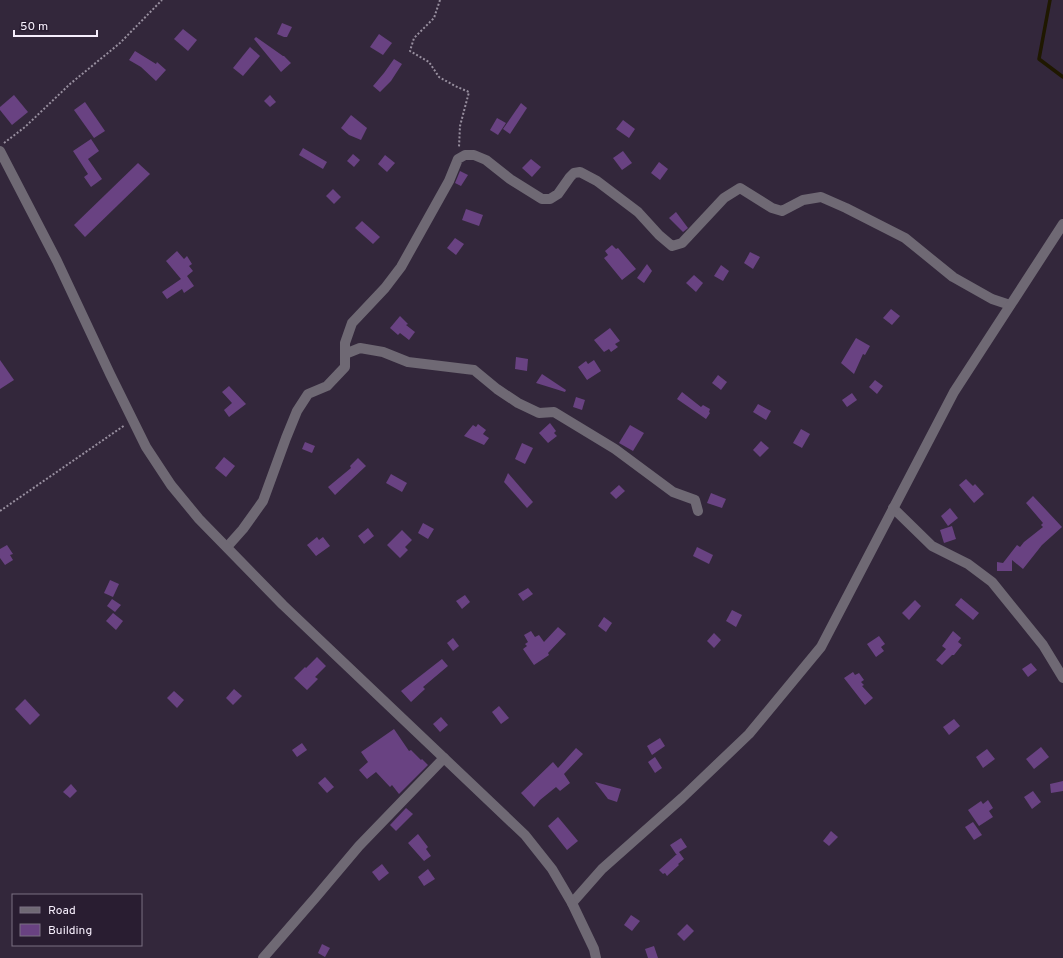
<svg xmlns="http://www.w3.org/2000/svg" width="1063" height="958" font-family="Overpass,sans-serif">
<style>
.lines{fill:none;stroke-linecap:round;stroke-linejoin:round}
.stream{stroke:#1f1800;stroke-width:3.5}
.building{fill:#694282}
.path{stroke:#988f9f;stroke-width:2;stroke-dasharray:2 2;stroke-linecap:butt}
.minor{stroke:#6f6974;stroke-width:10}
.tertiary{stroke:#6f6974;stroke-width:10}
</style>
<rect width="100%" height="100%" fill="#33273b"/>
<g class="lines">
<polyline class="stream" points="1050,0 1039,59 1063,77"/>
</g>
<g class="building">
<polygon points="282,23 292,27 287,37 284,37 277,34"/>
<polygon points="183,29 197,40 188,51 174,39"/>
<polygon points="379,34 392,43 383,55 370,47"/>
<polygon points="256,37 283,56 284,56 291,63 281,72 254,39"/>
<polygon points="250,47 260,56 243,76 233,68"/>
<polygon points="135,51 156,64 157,62 166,70 156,81 141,67 129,60"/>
<polygon points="394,59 402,64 391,81 380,92 373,86 384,73"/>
<polygon points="14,95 28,112 12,125 0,110 0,107"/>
<polygon points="270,95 276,102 270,107 264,101"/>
<polygon points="85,102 105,131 94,138 74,110"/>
<polygon points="521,103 527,108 510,134 503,129"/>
<polygon points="351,115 367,128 361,140 349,135 341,128"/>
<polygon points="497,118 506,123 498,135 490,130"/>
<polygon points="623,120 635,129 629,138 616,129"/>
<polygon points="91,139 99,151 88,159 102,179 91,187 84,177 88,174 73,151"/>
<polygon points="303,148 327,162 323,169 299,155"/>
<polygon points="623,151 632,163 622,170 613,158"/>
<polygon points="353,154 360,160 354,167 347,161"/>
<polygon points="385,155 395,163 387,172 378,164"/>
<polygon points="531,159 541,167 532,177 522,168"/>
<polygon points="659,162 668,169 660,180 651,173"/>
<polygon points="138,163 150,174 85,237 74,225"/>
<polygon points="460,171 468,175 461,186 455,183"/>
<polygon points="333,189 341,197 334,204 326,196"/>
<polygon points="466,209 483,215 479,226 462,220"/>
<polygon points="676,212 688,228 683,232 669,218"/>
<polygon points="362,221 380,237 373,244 355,228"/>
<polygon points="455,238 464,244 456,255 447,248"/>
<polygon points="612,245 616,249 618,248 636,269 622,280 604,258 608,255 605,251"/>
<polygon points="177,251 184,259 187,256 192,264 189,266 193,271 187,276 194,286 184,293 182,289 167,299 162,292 181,279 166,261"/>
<polygon points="750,252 760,257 753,269 744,263"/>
<polygon points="647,264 652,271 644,283 637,278"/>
<polygon points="721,265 729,271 723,281 714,276"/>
<polygon points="694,275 703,283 696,292 686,283"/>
<polygon points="891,309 900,316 892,325 883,318"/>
<polygon points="400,316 408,324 406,325 415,332 409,340 400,333 398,335 390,328"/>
<polygon points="610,328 620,341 615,344 618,347 611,352 609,349 604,352 594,340"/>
<polygon points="856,338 870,346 865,355 863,354 854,374 841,363"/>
<polygon points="516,357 528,359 527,371 515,369"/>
<polygon points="0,360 14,380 0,389"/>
<polygon points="594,360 601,371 587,380 578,367 586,361 588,364"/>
<polygon points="542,374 566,390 565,392 536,383"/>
<polygon points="718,375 727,382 721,390 712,383"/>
<polygon points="875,380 883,386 877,394 869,387"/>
<polygon points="229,386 246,404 229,417 224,410 232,403 222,392"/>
<polygon points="682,392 701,407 703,405 710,409 709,412 710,413 706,419 677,399"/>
<polygon points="852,393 857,400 847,407 842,400"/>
<polygon points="576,397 585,400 582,410 573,407"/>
<polygon points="758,404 771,411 766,420 753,412"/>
<polygon points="550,423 556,431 554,433 557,436 548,443 539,433"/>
<polygon points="478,424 486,430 483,434 489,438 484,445 464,436 473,425 476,427"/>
<polygon points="630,425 644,433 633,451 619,443"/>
<polygon points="801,429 810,434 802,448 793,443"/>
<polygon points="761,441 769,448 760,457 753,450"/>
<polygon points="305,442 315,446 312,453 302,449"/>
<polygon points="522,443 533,448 525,464 515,459"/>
<polygon points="224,457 235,466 226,477 215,468"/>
<polygon points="358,458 366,466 335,495 328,487 351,468 350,466"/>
<polygon points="508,473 533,502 527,508 504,482"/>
<polygon points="391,474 407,483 402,492 386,483"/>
<polygon points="966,479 973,486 975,484 984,494 974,503 959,485"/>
<polygon points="619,485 625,491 616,499 610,493"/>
<polygon points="711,493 726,499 722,508 707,503"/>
<polygon points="1033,496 1062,527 1042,545 1023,569 1012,560 1012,571 997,571 997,562 1003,563 1017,545 1020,547 1024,542 1043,527 1041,525 1043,523 1026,503"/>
<polygon points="950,508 958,518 948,526 941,516"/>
<polygon points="423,523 434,529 428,539 418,533"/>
<polygon points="952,526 956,539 944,543 940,530"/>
<polygon points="368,528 374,536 364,544 358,536"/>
<polygon points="402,530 412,540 405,547 408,550 400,558 387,545"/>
<polygon points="317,537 319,540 323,537 330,546 316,556 307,545"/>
<polygon points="7,545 13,554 10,555 13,560 5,565 0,558 0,549"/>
<polygon points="697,547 713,555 709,564 693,556"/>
<polygon points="110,580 119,584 113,597 104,593"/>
<polygon points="528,588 533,594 523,601 518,594"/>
<polygon points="465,595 470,602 462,609 456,601"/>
<polygon points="961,598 979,613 973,620 955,605"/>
<polygon points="112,599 121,605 115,612 107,606"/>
<polygon points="915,600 921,606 909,620 902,613"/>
<polygon points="732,610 742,615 736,627 726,621"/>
<polygon points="113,613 123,621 116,630 106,621"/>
<polygon points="604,617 612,623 606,632 598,626"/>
<polygon points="558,627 566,634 548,653 549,655 534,665 523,649 527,646 525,644 528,642 524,635 531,631 535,637 539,635 544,642"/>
<polygon points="953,631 961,638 958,642 962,645 954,655 952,655 942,665 936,660 946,649 942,646"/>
<polygon points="714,633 721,640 714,648 707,641"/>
<polygon points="879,636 885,644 881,647 884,651 876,657 867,644"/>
<polygon points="453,638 459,646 453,651 447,643"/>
<polygon points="317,657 326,666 315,677 318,679 307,690 294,678 305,667 306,668"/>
<polygon points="442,659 448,666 423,687 425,689 411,702 401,691"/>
<polygon points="1031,663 1037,670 1028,677 1022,669"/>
<polygon points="853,672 855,675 859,673 864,680 861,682 864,685 862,686 873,698 865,705 844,678"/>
<polygon points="234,689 242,696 233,705 226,698"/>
<polygon points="174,691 184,700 177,708 167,698"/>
<polygon points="25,699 40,715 30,725 15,709"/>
<polygon points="499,706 509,718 501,724 492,712"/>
<polygon points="441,717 448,725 440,732 433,724"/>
<polygon points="954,719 960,726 949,735 943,727"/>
<polygon points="394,729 409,751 411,750 421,760 422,759 428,765 399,794 392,785 390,787 376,772 367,779 359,770 368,762 361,752"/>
<polygon points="660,738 665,746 652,755 647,746"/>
<polygon points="302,743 307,750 297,757 292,750"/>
<polygon points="1041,747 1049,757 1034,769 1026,759"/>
<polygon points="576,748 583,754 564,774 570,783 560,791 556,787 540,800 534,807 521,793 553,762 558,768"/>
<polygon points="987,749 995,759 983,768 976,757"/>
<polygon points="655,757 662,768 655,773 648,762"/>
<polygon points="325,777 334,787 327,793 318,783"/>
<polygon points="1063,781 1063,791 1051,793 1050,784"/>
<polygon points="595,782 621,789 617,802 608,799"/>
<polygon points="71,784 77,791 70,798 63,792"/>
<polygon points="1033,791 1041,802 1032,809 1024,797"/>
<polygon points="988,800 993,808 989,811 993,817 979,826 968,810 981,801 983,804"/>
<polygon points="406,808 413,814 396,831 390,825"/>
<polygon points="558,817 578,841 567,850 548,826"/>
<polygon points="973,822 982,835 974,840 965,827"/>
<polygon points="831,831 838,837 829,846 823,841"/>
<polygon points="418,834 428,847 426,849 431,856 424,861 408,843"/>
<polygon points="681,838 687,847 679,852 684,859 678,864 679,865 667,876 665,873 663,874 659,870 677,854 676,854 670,845"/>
<polygon points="382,864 389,873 379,881 372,872"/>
<polygon points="428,869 435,879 424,886 418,877"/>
<polygon points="631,915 640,921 632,931 624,925"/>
<polygon points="687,924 694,931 684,941 677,934"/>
<polygon points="322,944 330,948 325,957 318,953"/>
<polygon points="654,946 658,958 648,958 645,949"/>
</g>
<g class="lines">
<g class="path">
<polyline points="440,0 434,18 414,38 410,51 429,62 439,77 455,86 469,92 460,126 459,147"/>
<polyline points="4,143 25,127 70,84 120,43 162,0"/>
<polyline points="0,511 125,425"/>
</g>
<g class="minor">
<polyline points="345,354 360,348 383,352 408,362 474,370 497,389 518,403 539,413 554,412 615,449 673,492 695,500 698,511"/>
<polyline points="893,508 932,546 968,564 992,582 1043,645 1063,678"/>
<polyline points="227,547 243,529 263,501 286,438 297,411 308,394 327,386 345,367 345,343 352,323 385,288 401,267 449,181 458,159 465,155 474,155 486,160 510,179 542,199 550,199 558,194 570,177 574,173 580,172 597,181 638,212 659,235 672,246 682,243 724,198 740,188 772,208 782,211 803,200 821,197 846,208 905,238 953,277 992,299 1010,305"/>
<polyline points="572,903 602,869 682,798 749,734 821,647 954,392 1063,224"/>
<polyline points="263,958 316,897 359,846 444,758"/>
</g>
<polyline class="tertiary" points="0,151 57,261 110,374 146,447 171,485 199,519 283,605 525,835 552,869 572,903 594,949 596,958"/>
</g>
<rect x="12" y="894" width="130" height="52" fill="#291d31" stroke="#7b7182"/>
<rect x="20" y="907" width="20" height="6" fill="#6f6974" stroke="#7b7182"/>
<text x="48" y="914" font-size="12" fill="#f6eefc">Road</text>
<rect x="20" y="924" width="20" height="12" fill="#694282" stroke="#7b7182"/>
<text x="48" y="934" font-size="12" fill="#f6eefc">Building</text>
<path d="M14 30v6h83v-6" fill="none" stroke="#f6eefc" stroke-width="2"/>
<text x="20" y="30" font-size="12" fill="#f6eefc" stroke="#291d31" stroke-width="3" paint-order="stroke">50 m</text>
</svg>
